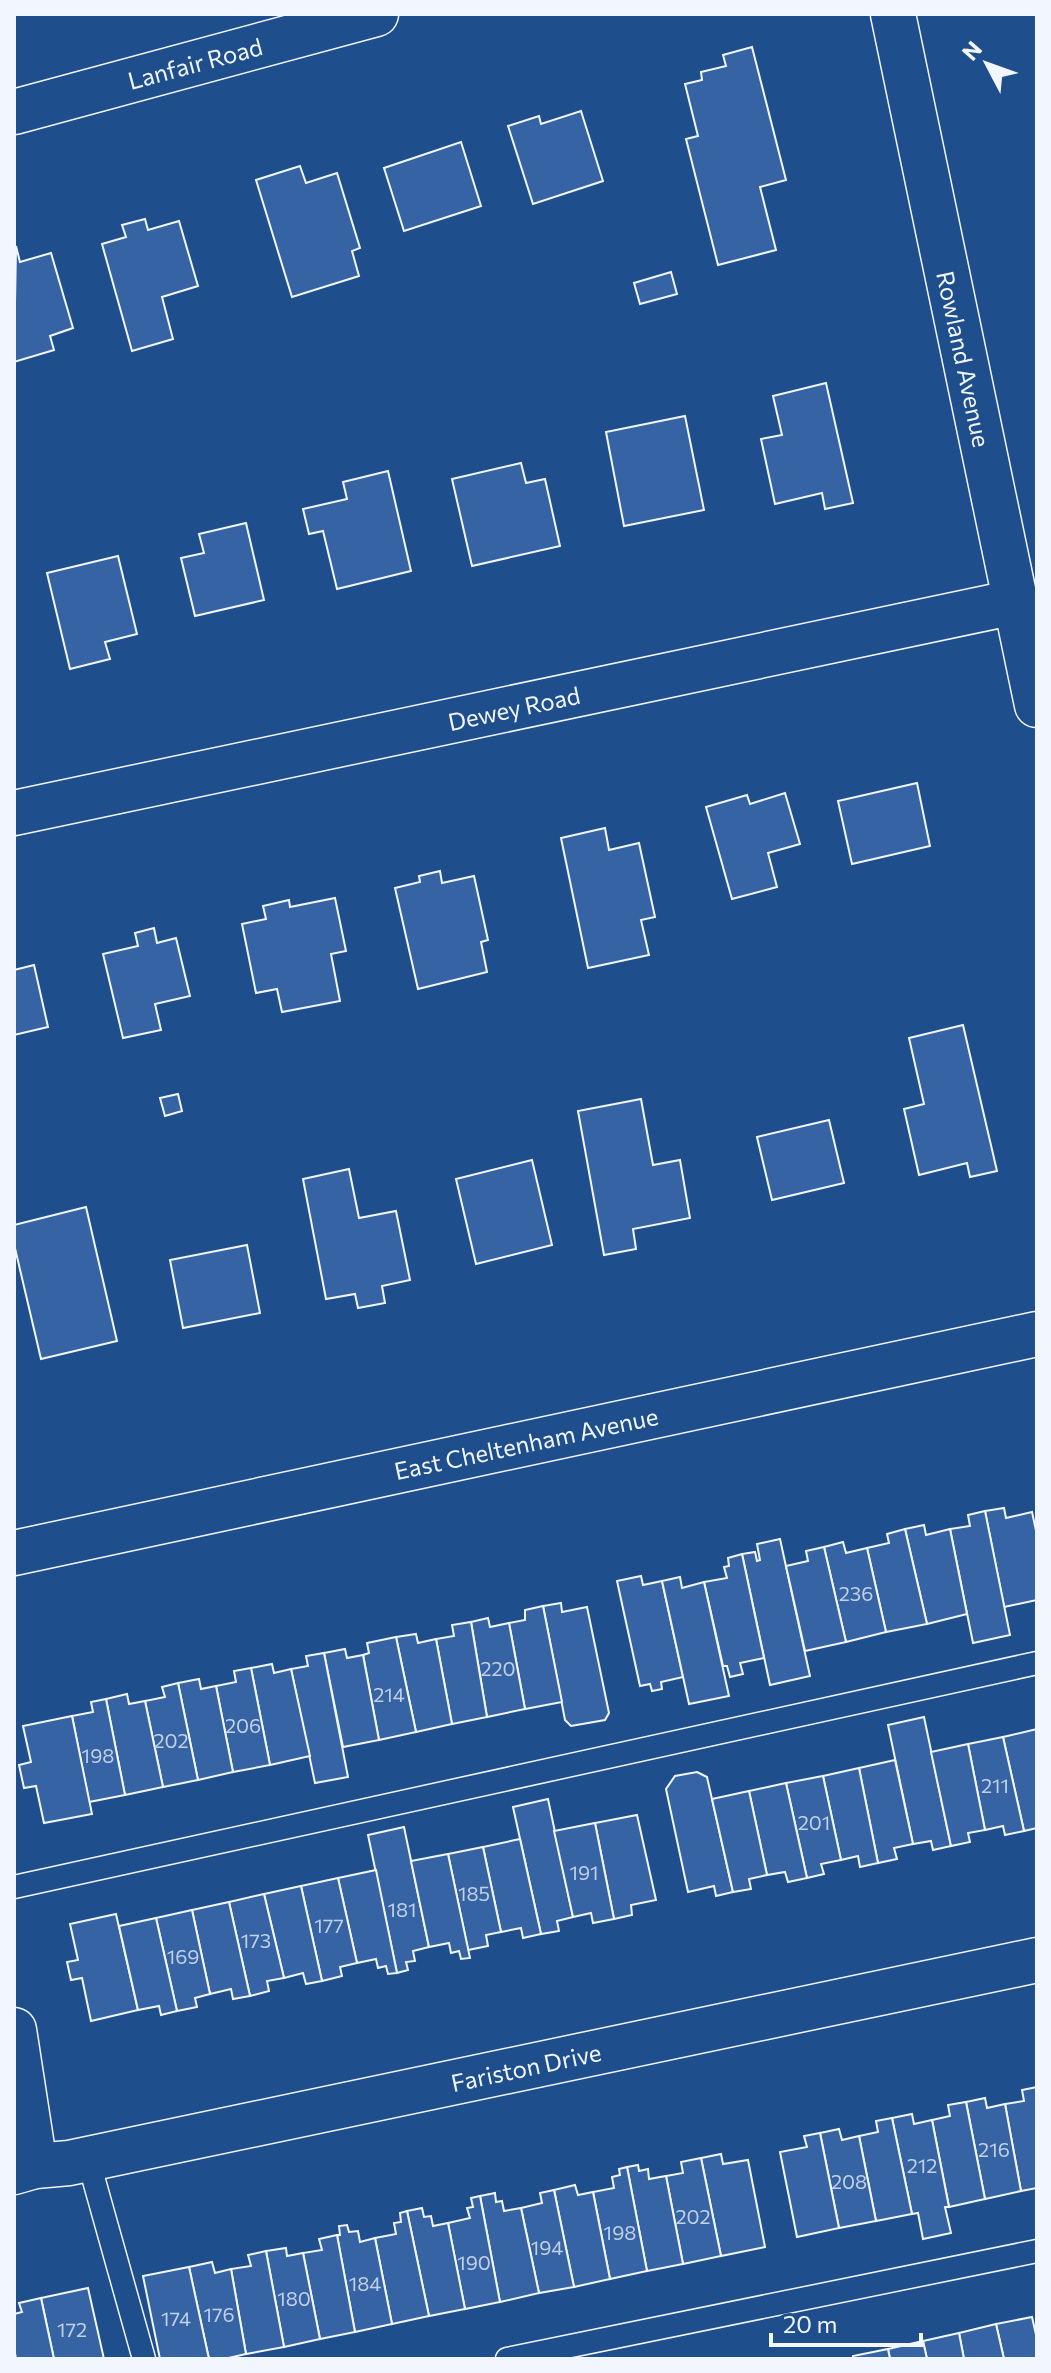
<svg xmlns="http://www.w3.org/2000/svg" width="1051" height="2373" font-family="Commissioner,sans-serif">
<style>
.building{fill:#3563a3;stroke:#f2f6ff;stroke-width:2}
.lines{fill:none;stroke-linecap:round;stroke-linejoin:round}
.lane-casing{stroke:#f2f6ff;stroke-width:25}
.street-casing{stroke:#f2f6ff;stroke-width:47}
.highway-casing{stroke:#f2f6ff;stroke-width:47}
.lane{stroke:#1f4e8c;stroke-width:22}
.street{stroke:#1f4e8c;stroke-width:44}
.highway{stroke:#1f4e8c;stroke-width:44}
.labels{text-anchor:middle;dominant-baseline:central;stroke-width:6;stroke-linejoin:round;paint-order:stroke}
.number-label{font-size:20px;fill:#c3d1e8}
.street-label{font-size:24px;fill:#f2f6ff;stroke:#1f4e8c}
</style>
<rect width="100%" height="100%" fill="#1f4e8c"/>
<g class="building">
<polygon points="752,47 786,180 760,187 776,250 718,265 686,139 698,136 685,84 702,80 701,72 726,66 723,55"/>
<polygon points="581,111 603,181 533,204 508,126 539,116 541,124"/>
<polygon points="461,142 481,206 404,231 384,168"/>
<polygon points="300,166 306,183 337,173 360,248 352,251 359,276 292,297 256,180"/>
<polygon points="145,219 148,230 179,221 198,286 162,297 173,339 132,351 102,244 126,237 122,225"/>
<polygon points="16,246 20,262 51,253 73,328 50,336 54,350 14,362"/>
<polygon points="671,272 677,294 640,304 634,283"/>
<polygon points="826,383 853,503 825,509 822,493 775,504 761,439 782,435 773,396"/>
<polygon points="685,416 704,510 624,526 606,432"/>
<polygon points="521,463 526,483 545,479 560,546 472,566 452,479"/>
<polygon points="388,471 411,571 337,589 323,531 309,534 303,509 347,499 343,482"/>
<polygon points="246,523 264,600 195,616 181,558 204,553 199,534"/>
<polygon points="118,556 137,634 105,642 110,659 70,669 47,573"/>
<polygon points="917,783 930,846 852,864 838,801"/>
<polygon points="785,793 800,844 768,853 777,887 732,899 706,807 747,795 750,804"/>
<polygon points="605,828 609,850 639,843 655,917 641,920 649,955 588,968 561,838"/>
<polygon points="440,871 442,883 474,876 488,940 481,942 487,972 418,989 395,888 420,882 419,876"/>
<polygon points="335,898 346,951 331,954 340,1001 282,1012 277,989 256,993 242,924 266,919 263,906 289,900 290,907"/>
<polygon points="154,928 157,943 176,938 190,996 155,1004 161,1030 123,1038 103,954 138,946 135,933"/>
<polygon points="34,965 48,1027 14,1035 14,970"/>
<polygon points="963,1025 997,1171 970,1177 967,1163 919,1175 904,1109 924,1104 909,1038"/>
<polygon points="178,1094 182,1111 165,1116 160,1098"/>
<polygon points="641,1099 653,1165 680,1160 690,1218 633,1229 636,1249 604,1255 578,1111"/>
<polygon points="829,1120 844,1183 772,1200 757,1137"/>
<polygon points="532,1160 552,1245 476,1264 456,1179"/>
<polygon points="349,1169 359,1218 396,1211 410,1280 382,1286 385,1303 358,1308 355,1294 326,1299 303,1179"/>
<polygon points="86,1207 117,1341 41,1359 14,1244 14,1225"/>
<polygon points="247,1245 260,1313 183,1328 170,1260"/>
<polygon points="1004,1508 1006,1518 1032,1512 1037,1535 1037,1600 1004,1607 985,1511"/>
<polygon points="985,1511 1010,1635 973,1643 950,1529 970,1526 968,1515"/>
<polygon points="924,1525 926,1535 950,1529 967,1614 927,1624 905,1529"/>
<polygon points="905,1529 927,1624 886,1632 867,1548 889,1543 887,1534"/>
<polygon points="780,1539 810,1676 770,1685 742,1554 755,1552 757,1561 760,1560 757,1544"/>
<polygon points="843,1542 846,1553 867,1548 886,1632 846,1642 824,1547"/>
<polygon points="824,1547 846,1642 805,1651 786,1566 808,1561 806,1551"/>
<polygon points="742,1554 764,1658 740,1663 743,1674 730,1677 727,1666 723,1666 704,1582 727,1578 724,1567 729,1566 728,1558"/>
<polygon points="641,1576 643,1585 662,1581 683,1677 661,1682 662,1689 652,1691 650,1684 640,1686 617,1581"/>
<polygon points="680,1577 682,1588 704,1582 729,1696 689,1704 662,1581"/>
<polygon points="561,1603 562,1612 587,1607 609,1713 605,1720 571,1726 565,1720 543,1606"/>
<polygon points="543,1606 562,1702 525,1709 509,1623 525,1620 525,1610"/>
<polygon points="488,1618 490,1627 509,1623 525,1709 487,1717 471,1622"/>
<polygon points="471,1622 487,1717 452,1724 436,1639 454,1636 452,1625"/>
<polygon points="416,1634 418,1643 436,1639 452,1724 416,1732 396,1637"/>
<polygon points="396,1637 416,1732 379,1740 363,1655 369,1653 367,1643"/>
<polygon points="345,1649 347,1658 363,1655 379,1740 343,1747 324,1653"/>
<polygon points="324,1653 348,1777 315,1783 291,1669 308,1666 306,1656"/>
<polygon points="272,1664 274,1673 291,1669 310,1756 270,1765 251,1668"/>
<polygon points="251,1668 270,1765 233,1772 216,1686 236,1682 234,1671"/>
<polygon points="199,1679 201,1689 216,1686 233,1772 198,1780 178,1683"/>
<polygon points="178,1683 198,1780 163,1787 145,1701 165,1697 162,1687"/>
<polygon points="127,1694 129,1704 145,1701 163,1787 125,1795 106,1699"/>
<polygon points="106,1699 125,1795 89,1802 72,1716 93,1712 91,1702"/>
<polygon points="72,1716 92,1814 44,1823 36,1786 24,1788 19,1765 31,1762 23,1726"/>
<polygon points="924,1717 951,1846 933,1850 931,1841 913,1844 888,1725"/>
<polygon points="1037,1729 1037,1828 1024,1831 1003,1737"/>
<polygon points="1003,1737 1024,1831 1005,1835 1003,1826 985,1830 968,1744"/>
<polygon points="968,1744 985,1830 968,1833 970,1842 951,1846 931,1752"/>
<polygon points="895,1760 913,1844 894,1848 897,1859 878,1863 859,1768"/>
<polygon points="859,1768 878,1863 860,1867 858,1856 841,1860 823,1776"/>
<polygon points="697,1772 707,1777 733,1892 716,1896 714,1886 688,1892 666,1789 675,1776"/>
<polygon points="823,1776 841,1860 821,1864 824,1874 807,1878 786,1783"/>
<polygon points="786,1783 807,1878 788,1882 785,1872 767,1875 749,1791"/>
<polygon points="749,1791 767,1875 749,1879 751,1889 733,1892 712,1799"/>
<polygon points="548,1799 573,1917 557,1921 559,1931 541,1934 513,1807"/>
<polygon points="637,1815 656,1900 631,1905 632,1915 614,1919 595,1823"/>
<polygon points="595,1823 614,1919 593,1923 591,1913 573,1917 554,1831"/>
<polygon points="404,1827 429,1947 413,1951 415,1961 406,1962 408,1970 397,1973 368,1835"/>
<polygon points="520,1839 541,1934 523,1938 521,1928 501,1932 483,1847"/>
<polygon points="483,1847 501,1932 486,1935 488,1946 468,1950 448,1854"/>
<polygon points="448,1854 470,1958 461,1959 459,1951 451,1953 449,1943 429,1947 411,1861"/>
<polygon points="376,1870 397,1973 388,1974 386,1966 378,1968 376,1959 357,1963 338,1878"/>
<polygon points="338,1878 357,1963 340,1967 342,1976 322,1981 301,1886"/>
<polygon points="301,1886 322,1981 306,1984 303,1973 284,1978 264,1894"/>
<polygon points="264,1894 284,1978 267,1981 269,1991 250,1996 229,1902"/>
<polygon points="229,1902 250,1996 233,1999 231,1989 210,1994 192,1910"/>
<polygon points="192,1910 210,1994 195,1998 197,2007 177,2011 156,1918"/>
<polygon points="116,1914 138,2010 91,2021 82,1978 71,1980 67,1962 78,1960 70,1924"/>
<polygon points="156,1918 177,2011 161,2015 159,2006 138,2010 119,1926"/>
<polygon points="1037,2087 1037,2188 1021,2191 1005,2104 1024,2101 1022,2090"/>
<polygon points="985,2098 987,2108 1005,2104 1021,2191 985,2199 966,2102"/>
<polygon points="966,2102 985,2199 949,2207 932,2120 950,2116 948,2105"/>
<polygon points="912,2114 914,2124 932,2120 949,2207 945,2207 951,2233 923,2239 918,2213 912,2214 892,2118"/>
<polygon points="892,2118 912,2214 876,2221 859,2136 878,2132 876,2121"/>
<polygon points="839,2129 842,2140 859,2136 876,2221 839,2228 820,2133"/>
<polygon points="820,2133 839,2228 797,2237 780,2152 807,2147 804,2136"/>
<polygon points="721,2154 723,2164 748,2160 765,2247 721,2256 701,2158"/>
<polygon points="701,2158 721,2256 683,2264 666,2176 683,2173 681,2162"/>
<polygon points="638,2165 639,2171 648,2169 649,2179 666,2176 683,2264 647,2271 627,2167"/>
<polygon points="627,2167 647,2271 610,2279 593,2192 614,2188 612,2177 620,2175 619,2169"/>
<polygon points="575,2185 578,2195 593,2192 610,2279 574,2287 554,2190"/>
<polygon points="554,2190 574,2287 539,2293 521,2208 542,2203 540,2193"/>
<polygon points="495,2193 496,2202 502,2201 504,2211 521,2208 539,2293 500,2302 480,2196"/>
<polygon points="480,2196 500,2302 465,2309 448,2223 470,2218 467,2208 473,2207 471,2198"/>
<polygon points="422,2208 424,2217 431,2216 433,2226 448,2223 465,2309 429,2316 407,2211"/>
<polygon points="407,2211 429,2316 392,2324 375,2238 396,2234 394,2223 401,2222 400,2213"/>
<polygon points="347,2225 349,2232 358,2231 360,2242 375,2238 392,2324 355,2332 337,2235 340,2235 339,2226"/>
<polygon points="337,2235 355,2332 320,2339 303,2253 322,2250 319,2239"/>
<polygon points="286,2248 287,2256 303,2253 320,2339 284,2347 266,2251"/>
<polygon points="266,2251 284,2347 246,2354 231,2269 251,2266 248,2255"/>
<polygon points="212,2262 215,2273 231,2269 246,2354 224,2359 209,2359 189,2267"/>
<polygon points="189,2267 209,2359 160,2359 143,2276"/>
<polygon points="88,2288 104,2359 54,2359 41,2298"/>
<polygon points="41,2298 54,2359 16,2359 14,2347 14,2314 22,2312 19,2303"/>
<polygon points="1032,2317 1037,2339 1037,2359 1004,2359 996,2324"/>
<polygon points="996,2324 1004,2359 964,2359 959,2333"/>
<polygon points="959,2333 964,2359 927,2359 923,2341"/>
<polygon points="923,2341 927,2359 890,2359 888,2349"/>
<polygon points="888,2349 890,2359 853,2359 853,2356"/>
</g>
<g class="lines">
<g class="lane-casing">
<g id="lane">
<polyline points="14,1887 1037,1663"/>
<polyline points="88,2159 144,2359"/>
<polyline points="507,2359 1037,2251"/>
</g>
</g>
<g class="street-casing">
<g id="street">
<polyline points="893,14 1037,705"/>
<polyline points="14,112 376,14"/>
<polyline points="14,813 1015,602"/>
<polyline points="14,2030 35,2166"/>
<polyline points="14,2172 35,2166 69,2163 1037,1960"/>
</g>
</g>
<g class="highway-casing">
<polyline id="highway" points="14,1553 1037,1334"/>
</g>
<use href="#lane" class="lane"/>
<use href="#street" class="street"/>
<use href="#highway" class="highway"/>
</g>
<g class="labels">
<g class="number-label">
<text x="856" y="1593">236</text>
<text x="498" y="1668">220</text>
<text x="389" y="1694">214</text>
<text x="243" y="1725">206</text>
<text x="171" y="1740">202</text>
<text x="98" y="1755">198</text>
<text x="995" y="1785">211</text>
<text x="814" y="1822">201</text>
<text x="584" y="1872">191</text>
<text x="474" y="1893">185</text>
<text x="402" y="1909">181</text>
<text x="329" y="1925">177</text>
<text x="256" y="1940">173</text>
<text x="183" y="1956">169</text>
<text x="994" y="2149">216</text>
<text x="922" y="2165">212</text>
<text x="849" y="2181">208</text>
<text x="693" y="2216">202</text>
<text x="620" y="2232">198</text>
<text x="547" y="2247">194</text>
<text x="474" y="2262">190</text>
<text x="365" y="2283">184</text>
<text x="294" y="2298">180</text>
<text x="219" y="2314">176</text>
<text x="176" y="2318">174</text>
<text x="72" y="2329">172</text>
</g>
<g class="street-label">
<text transform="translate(195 63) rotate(-15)">Lanfair Road</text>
<text transform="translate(964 359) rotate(78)">Rowland Avenue</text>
<text transform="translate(514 708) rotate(-12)">Dewey Road</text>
<text transform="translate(526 1443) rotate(-12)">East Cheltenham Avenue</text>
<text transform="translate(526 2067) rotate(-12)">Fariston Drive</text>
</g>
</g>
<rect width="1051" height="2373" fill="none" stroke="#f2f6ff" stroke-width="32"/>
<g transform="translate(987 64) rotate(311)" stroke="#1f4e8c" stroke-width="6" paint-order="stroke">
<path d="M0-6L14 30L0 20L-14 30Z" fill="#f2f6ff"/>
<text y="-12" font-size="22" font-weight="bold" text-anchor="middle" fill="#f2f6ff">N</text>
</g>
<path d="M771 2333v12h150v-12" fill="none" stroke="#f2f6ff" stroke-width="4"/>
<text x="783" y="2333" font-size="24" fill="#f2f6ff" stroke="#1f4e8c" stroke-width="6" paint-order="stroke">20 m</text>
</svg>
